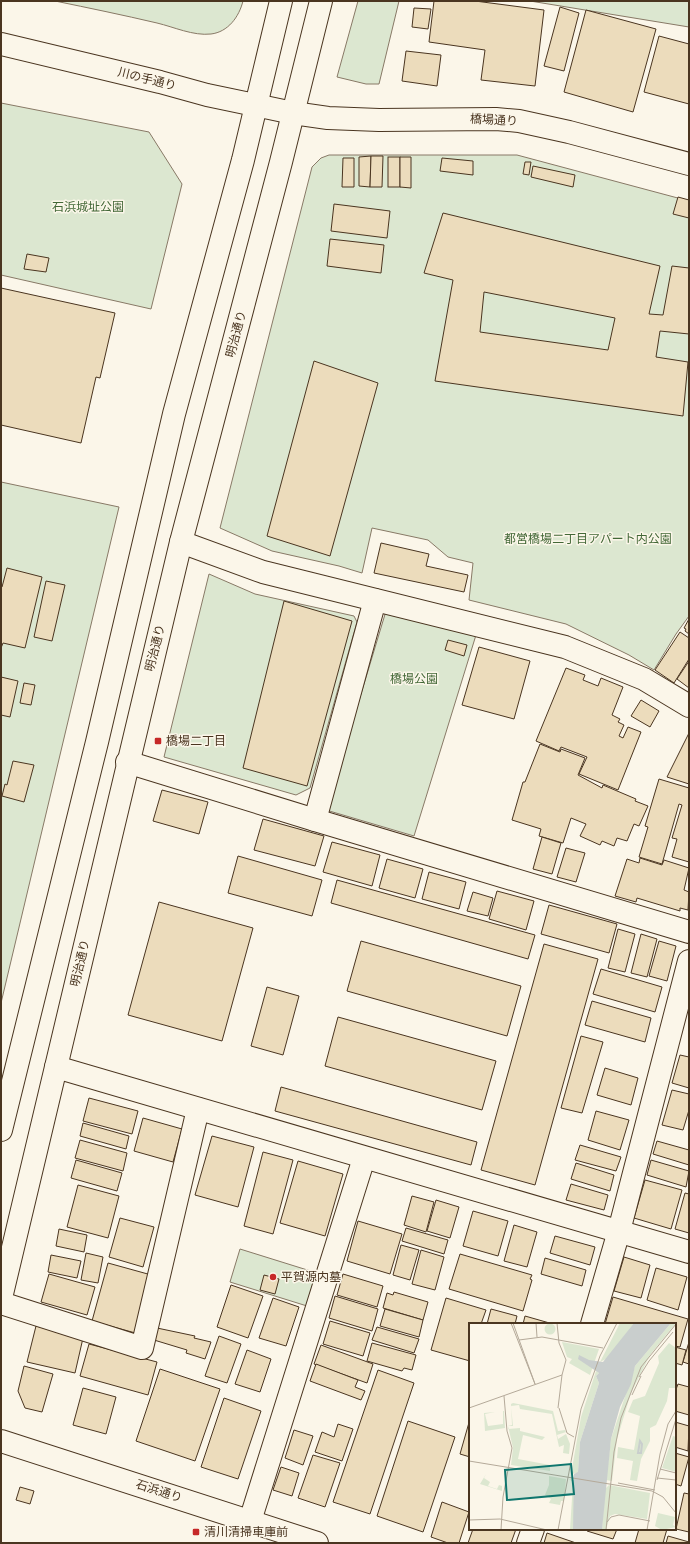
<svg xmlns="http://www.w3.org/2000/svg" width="690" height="1544" font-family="'Archivo Narrow','Noto Sans JP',sans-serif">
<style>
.green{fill:#dce7d0;stroke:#887966}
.building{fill:#ecdcbc;stroke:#4a3520;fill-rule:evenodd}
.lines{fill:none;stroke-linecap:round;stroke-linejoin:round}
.minor-casing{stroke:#4a3520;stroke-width:24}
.tertiary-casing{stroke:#4a3520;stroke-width:24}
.primary-casing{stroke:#4a3520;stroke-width:24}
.minor{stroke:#fbf6e9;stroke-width:22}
.tertiary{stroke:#fbf6e9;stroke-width:22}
.primary{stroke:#fbf6e9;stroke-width:22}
.poi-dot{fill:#c62828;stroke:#fbf6e9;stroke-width:1.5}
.labels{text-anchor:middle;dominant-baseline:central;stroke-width:3;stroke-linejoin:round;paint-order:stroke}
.street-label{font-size:12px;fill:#4a3520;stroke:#fbf6e9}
.park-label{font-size:12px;fill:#436837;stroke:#fbf6e9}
.poi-label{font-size:12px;fill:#4a3520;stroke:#fbf6e9;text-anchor:start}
.inset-river{fill:none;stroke:#c9cecd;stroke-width:2}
.inset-road{fill:none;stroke:#b4a999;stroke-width:1}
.view{fill:#0f766e;fill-opacity:0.15;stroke:#0f766e;stroke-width:2}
.inset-edge{fill:none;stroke:#4a3520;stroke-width:2}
</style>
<rect width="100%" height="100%" fill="#fbf6e9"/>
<g class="green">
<path d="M55 1H243C239 17 228 32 211 34 193 36 174 27 157 23 123 15 89 8 55 1Z"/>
<polygon points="358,1 399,1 379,84 366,84 337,77"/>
<polygon points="530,1 689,1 689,27"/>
<polygon points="1,103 149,132 182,184 151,309 1,275"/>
<polygon points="329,155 517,155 689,201 689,616 676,634 654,670 629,655 566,624 469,600 473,563 448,557 428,540 372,528 362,573 339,566 272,551 220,528 312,167 321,158"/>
<polygon points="1,482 119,507 1,1003"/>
<polygon points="209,574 255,594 354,616 357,622 310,788 296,795 164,757"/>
<polygon points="386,611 476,635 414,836 326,810"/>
<polygon points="240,1249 317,1273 307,1306 230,1282"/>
</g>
<g class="building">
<polygon points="434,1 475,1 544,10 535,86 481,80 485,50 429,42"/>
<polygon points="560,7 579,13 564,71 544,66"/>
<polygon points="414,8 431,9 428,29 412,27"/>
<polygon points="586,10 656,29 633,112 564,92"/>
<polygon points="659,36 689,44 689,104 644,92"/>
<polygon points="406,51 441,55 437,86 402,81"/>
<polygon points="371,156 370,187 359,186 359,157"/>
<polygon points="371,156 383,156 382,187 370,187"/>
<rect x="388" y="157" width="12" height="30"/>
<polygon points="400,157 411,157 411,188 400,187"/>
<polygon points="343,158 354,158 354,187 342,187"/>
<polygon points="442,158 473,161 473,175 440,171"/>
<polygon points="525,162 531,162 529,175 523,174"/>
<polygon points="533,166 575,175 573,187 531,177"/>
<polygon points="678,197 689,200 689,218 673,214"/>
<polygon points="334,204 390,211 387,238 331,231"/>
<path d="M443 213 660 266 649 314 663 315 672 266 689 268V334L660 331 656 357 688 362 683 416 435 381 453 280 424 273ZM484 292 615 318 608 350 480 332Z"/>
<polygon points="330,239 384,245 381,273 327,266"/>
<polygon points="27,254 49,258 46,272 24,269"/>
<polygon points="1,288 115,313 100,378 96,377 81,443 1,425"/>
<polygon points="314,361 378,383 330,556 267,536"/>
<polygon points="381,543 429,554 426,566 468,575 464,592 374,573"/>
<polygon points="7,568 42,577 25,648 3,643 1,648 1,587 2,587"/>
<polygon points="46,581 65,585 52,641 34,637"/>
<polygon points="284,601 352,621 307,786 243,768"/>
<polygon points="689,619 689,634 685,631 686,629 684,628"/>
<polygon points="680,632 689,638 689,659 674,683 655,670"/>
<polygon points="448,640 467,645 464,656 445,650"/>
<polygon points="479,647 530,661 514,719 462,705"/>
<polygon points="689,661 689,688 677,679"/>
<polygon points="566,668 585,675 583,680 598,686 601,678 623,687 612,715 620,719 618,722 624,725 619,736 623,738 628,727 641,732 618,790 579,774 587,757 561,747 559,751 536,741"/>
<polygon points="1,677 18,681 10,717 1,715"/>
<polygon points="24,683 35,685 31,705 20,703"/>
<polygon points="641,700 659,711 650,727 631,716"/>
<polygon points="689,733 689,784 667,777"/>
<polygon points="540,744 560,752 561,749 585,758 578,775 602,788 603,785 636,799 635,801 648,806 639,826 634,824 627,841 617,838 614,846 602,841 600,845 580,836 586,824 571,818 563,843 539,836 541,829 512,820 523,782 525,782"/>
<polygon points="13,761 34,765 24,802 2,796 5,784 7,785"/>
<polygon points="659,779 689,788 689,862 672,857 677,839 672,838 682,805 679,804 662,864 639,857 648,827 645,826"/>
<polygon points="162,790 208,802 199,834 153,821"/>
<polygon points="263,819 324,836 315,866 254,850"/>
<polygon points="542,837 561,843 552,874 533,869"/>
<polygon points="332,842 380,855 372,886 323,872"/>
<polygon points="566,848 585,853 576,882 557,877"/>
<polygon points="238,856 322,880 312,916 228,893"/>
<polygon points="640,858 662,865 664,860 689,868 684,890 689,892 688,910 680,908 680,911 637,898 636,902 615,896 627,859 639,863"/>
<polygon points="387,859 423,869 415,898 379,888"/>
<polygon points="429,872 466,882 459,909 422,899"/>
<polygon points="337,880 535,935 528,959 331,903"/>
<polygon points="497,891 534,901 526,930 489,919"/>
<polygon points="473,892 493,898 488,916 467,911"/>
<polygon points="159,902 253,928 222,1041 128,1015"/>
<polygon points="549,905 617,924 609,953 541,934"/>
<polygon points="618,929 635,934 625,972 608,968"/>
<polygon points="641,934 657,939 647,977 631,973"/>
<polygon points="361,941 521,986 507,1036 347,991"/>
<polygon points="659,941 676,946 667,981 649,976"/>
<polygon points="544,944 598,959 535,1185 481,1170"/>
<polygon points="601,969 662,987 655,1012 593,994"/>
<polygon points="267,987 299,996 283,1055 251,1046"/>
<polygon points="592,1001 651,1018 645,1042 585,1025"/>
<polygon points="338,1017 496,1061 482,1110 325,1066"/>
<polygon points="581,1036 603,1042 582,1113 561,1108"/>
<polygon points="680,1055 689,1057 689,1088 672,1083"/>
<polygon points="605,1068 638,1078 631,1105 597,1095"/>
<polygon points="281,1087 477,1142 471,1165 275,1111"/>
<polygon points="672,1090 689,1094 689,1110 683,1130 662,1125"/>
<polygon points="89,1098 138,1111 132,1134 83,1121"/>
<polygon points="596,1111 629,1120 620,1150 588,1140"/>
<polygon points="143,1118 182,1129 173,1162 134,1151"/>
<polygon points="83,1123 129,1136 126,1149 80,1136"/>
<polygon points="212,1136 254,1147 238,1207 195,1195"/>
<polygon points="80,1140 127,1153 123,1171 75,1158"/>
<polygon points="657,1141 689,1150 689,1165 653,1154"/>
<polygon points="580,1145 621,1157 616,1171 575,1160"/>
<polygon points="263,1152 293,1160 273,1234 244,1226"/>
<polygon points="76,1160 122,1173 117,1191 71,1178"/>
<polygon points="651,1160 689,1171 686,1187 647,1175"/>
<polygon points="298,1161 343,1174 325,1236 280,1223"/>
<polygon points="576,1163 614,1175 610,1191 571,1179"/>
<polygon points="645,1180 682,1190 671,1229 634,1218"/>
<polygon points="571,1184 608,1195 604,1210 566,1200"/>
<polygon points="78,1185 119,1196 108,1238 67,1227"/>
<polygon points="685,1193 689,1194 689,1233 675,1229"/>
<polygon points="412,1196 434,1202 426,1232 404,1225"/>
<polygon points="436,1200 459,1207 450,1238 427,1231"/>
<polygon points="473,1211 508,1221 498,1256 463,1246"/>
<polygon points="120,1218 154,1227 143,1267 109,1257"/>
<polygon points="358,1221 402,1234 390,1274 347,1261"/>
<polygon points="514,1225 537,1232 527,1267 504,1261"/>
<polygon points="406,1228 448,1240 444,1254 402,1241"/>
<polygon points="59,1229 87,1235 84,1252 56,1246"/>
<polygon points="555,1236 595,1247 590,1265 550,1253"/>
<polygon points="401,1245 419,1250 410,1280 393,1275"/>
<polygon points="421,1250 444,1257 435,1290 412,1284"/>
<polygon points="86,1253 103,1257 98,1283 81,1280"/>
<polygon points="460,1254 532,1275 530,1279 532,1280 523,1311 449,1289"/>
<polygon points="51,1255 81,1261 77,1278 48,1272"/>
<polygon points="624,1257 650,1265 641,1298 614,1291"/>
<polygon points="545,1258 586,1270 582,1286 541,1274"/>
<polygon points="108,1263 155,1276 139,1334 92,1321"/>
<polygon points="656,1268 687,1277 678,1310 647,1300"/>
<polygon points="49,1274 95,1287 87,1315 41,1302"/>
<polygon points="343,1274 383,1286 377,1307 337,1295"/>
<polygon points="264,1275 279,1279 275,1294 260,1290"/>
<polygon points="231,1285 263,1296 248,1338 217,1327"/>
<polygon points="394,1292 428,1302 423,1320 383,1308 387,1293 393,1295"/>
<polygon points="335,1296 378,1309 372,1331 329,1318"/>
<polygon points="613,1297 688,1319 680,1347 675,1346 675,1324 605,1324"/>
<polygon points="273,1298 299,1307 286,1346 259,1338"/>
<polygon points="446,1298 486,1310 481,1324 470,1324 470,1361 431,1350"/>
<polygon points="385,1309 423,1320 419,1337 380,1326"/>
<polygon points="491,1309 517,1316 515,1324 487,1324"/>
<polygon points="525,1316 553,1324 523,1324"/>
<polygon points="330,1321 370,1333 363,1356 323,1344"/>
<polygon points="36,1326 83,1338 75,1373 27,1362"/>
<polygon points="377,1327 419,1339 414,1353 372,1340"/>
<polygon points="157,1328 195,1336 194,1338 211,1342 205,1359 186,1353 187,1350 154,1340"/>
<polygon points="219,1336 241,1344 227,1383 205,1376"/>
<polygon points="689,1342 689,1364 683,1362"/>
<polygon points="372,1343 416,1355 412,1370 404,1368 402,1371 367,1361"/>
<polygon points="89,1344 157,1362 148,1395 80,1376"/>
<polygon points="321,1345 373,1364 367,1383 314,1364"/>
<polygon points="675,1347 686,1350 682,1365 675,1363"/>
<polygon points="247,1350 271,1359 260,1392 235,1384"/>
<polygon points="316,1364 358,1380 355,1387 365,1391 361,1400 310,1381"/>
<polygon points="24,1366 53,1374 42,1412 25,1408 18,1391"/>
<polygon points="160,1369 220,1389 195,1461 136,1441"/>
<polygon points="378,1370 414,1383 370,1514 333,1502"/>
<polygon points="678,1384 689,1387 689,1415 675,1411 675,1392"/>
<polygon points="83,1388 116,1397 106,1434 73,1425"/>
<polygon points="224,1398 261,1411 238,1479 201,1467"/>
<polygon points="470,1419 470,1457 460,1454"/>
<polygon points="408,1421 455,1437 423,1532 377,1516"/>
<polygon points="675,1422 689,1426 688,1451 675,1447"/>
<polygon points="338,1424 353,1429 342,1461 315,1452 322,1432 334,1437"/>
<polygon points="294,1430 313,1436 303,1465 285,1458"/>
<polygon points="675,1453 689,1457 681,1486 675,1484"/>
<polygon points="313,1455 340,1463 325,1507 298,1498"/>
<polygon points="281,1467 299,1473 292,1496 273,1490"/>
<polygon points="20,1487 34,1491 30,1504 16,1500"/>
<polygon points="684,1493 689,1494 689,1532 676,1529"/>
<polygon points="442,1502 469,1512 459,1543 448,1543 431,1537"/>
<polygon points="473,1529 516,1529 511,1543 468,1543"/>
<polygon points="588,1529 617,1529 613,1539 587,1531"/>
<polygon points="639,1529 667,1529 663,1543 635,1543"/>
<polygon points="547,1533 576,1543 544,1543"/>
<polygon points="668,1536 689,1542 689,1543 666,1543"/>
</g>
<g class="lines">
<g class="minor-casing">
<g id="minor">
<polyline points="181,542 263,572 565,647 644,679 689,706"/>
<polyline points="127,762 315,820 689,932"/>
<polyline points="315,820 375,600"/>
<polyline points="56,1067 689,1252"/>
<polyline points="1,1303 142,1348 198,1109"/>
<polyline points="592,1324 619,1231 689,961"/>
<polyline points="250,1521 364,1158"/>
<polyline points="528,1543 533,1529"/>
</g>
</g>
<g class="tertiary-casing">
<polyline id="tertiary" points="1,1441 317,1543"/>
</g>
<g class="primary-casing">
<g id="primary">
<polyline points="1,44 160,82 207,95 293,113 328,118 379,120 496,119 519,121 569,132 689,164"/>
<polyline points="1,1130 97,742 174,414 243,160 281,1"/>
<polyline points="1,1298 181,542 281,162 321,1"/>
</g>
</g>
<use href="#minor" class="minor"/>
<use href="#tertiary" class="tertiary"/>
<use href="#primary" class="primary"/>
</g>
<g class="poi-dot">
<rect x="154" y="737" width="8" height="8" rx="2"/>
<circle cx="273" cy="1277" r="4"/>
<rect x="192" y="1528" width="8" height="8" rx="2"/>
</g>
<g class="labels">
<g class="street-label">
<text transform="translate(147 79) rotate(14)">川の手通り</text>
<text transform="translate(494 120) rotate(3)">橋場通り</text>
<text transform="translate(236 334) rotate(-75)">明治通り</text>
<text transform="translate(155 648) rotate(-76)">明治通り</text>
<text transform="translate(80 963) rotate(-77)">明治通り</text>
<text transform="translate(159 1491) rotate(18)">石浜通り</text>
</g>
<g class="park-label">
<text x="88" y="207">石浜城址公園</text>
<text x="588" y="539">都営橋場二丁目アパート内公園</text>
<text x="414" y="679">橋場公園</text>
</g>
<g class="poi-label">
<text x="166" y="741">橋場二丁目</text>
<text x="281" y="1277">平賀源内墓</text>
<text x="204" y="1532">清川清掃車庫前</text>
</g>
</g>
<g transform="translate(469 1323)">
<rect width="207" height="207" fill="#fbf6e9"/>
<path d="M151 0H165L139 35 131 39ZM202 0H207L181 32 162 70 148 116 143 158 137 157 142 116 166 43ZM75.5 6a5.5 5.5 0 1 1 11 0a5.5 5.5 0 1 1-11 0ZM93 19 130 26 121 52 100 40 103 36 98 34ZM200 20 207 25V65H200L198 78 187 102 181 105V118L172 136 168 158 161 157 164 138 148 135 149 124 165 127 171 93 159 89 164 77 176 73 190 40 189 33ZM127 48 130 50 127 53 130 60 111 119 109 150 102 151 112 94ZM44 80 84 88 89 108 96 107 97 109 88 112 89 116 97 111 101 121 100 131 94 130 95 122 90 124 83 91 51 86 50 82 42 83 44 103H39V106L51 105V108L76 114 73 117 54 112 49 136 81 142V148L42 142 44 125 39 103 43 102 42 81ZM34 88H35L36 105 16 108 15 90 26 89 16 91 19 103 34 101ZM204 113 207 114V149L193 145ZM17 151 15 155 21 159 19 163 28 166 30 162 33 163V168L11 161ZM80 153 97 156 95 178H92L91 182 80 180 82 176 76 172 80 162ZM100 156 105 157 107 169 104 207H101L104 159ZM140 162 181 170 178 196 146 191 141 193 137 207H133L136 166ZM189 190 206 194 204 202 207 204 193 207 186 203Z" fill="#dce7d0"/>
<path d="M165 0H202L166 43 162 61 151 84 142 116 133 207H104L105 151 109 149 111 119 130 60 127 53 130 50 109 36 110 32 120 37 134 39Z" fill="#c9cecd"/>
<path class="inset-river" d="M171 118 173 121 172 130H169Z"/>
<path class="inset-road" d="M42 0 66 61M44 0 66 61M67 0 68 14M50 17 73 14 134 25M170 54 180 38 204 9M163 72 172 53M0 85 93 52 97 37 90 20 88 0M89 85 93 52M90 85 98 110 105 114M0 138 183 168 194 174 207 190M191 146 207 150M188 155 207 157M188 157 207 96M149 160 186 167M0 197 31 196 78 207M138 199 142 194 150 192 181 198M32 207 34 174 43 125 38 108 35 73M89 207 112 86 131 33 148 0M137 207 145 129 152 95 172 44 207 1M178 207 191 131 199 101 207 88"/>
<path class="view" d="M102 141 105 171 38 177 36 147Z"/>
<rect width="207" height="207" class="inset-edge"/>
</g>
<rect width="690" height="1544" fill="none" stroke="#4a3520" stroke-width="4"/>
</svg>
